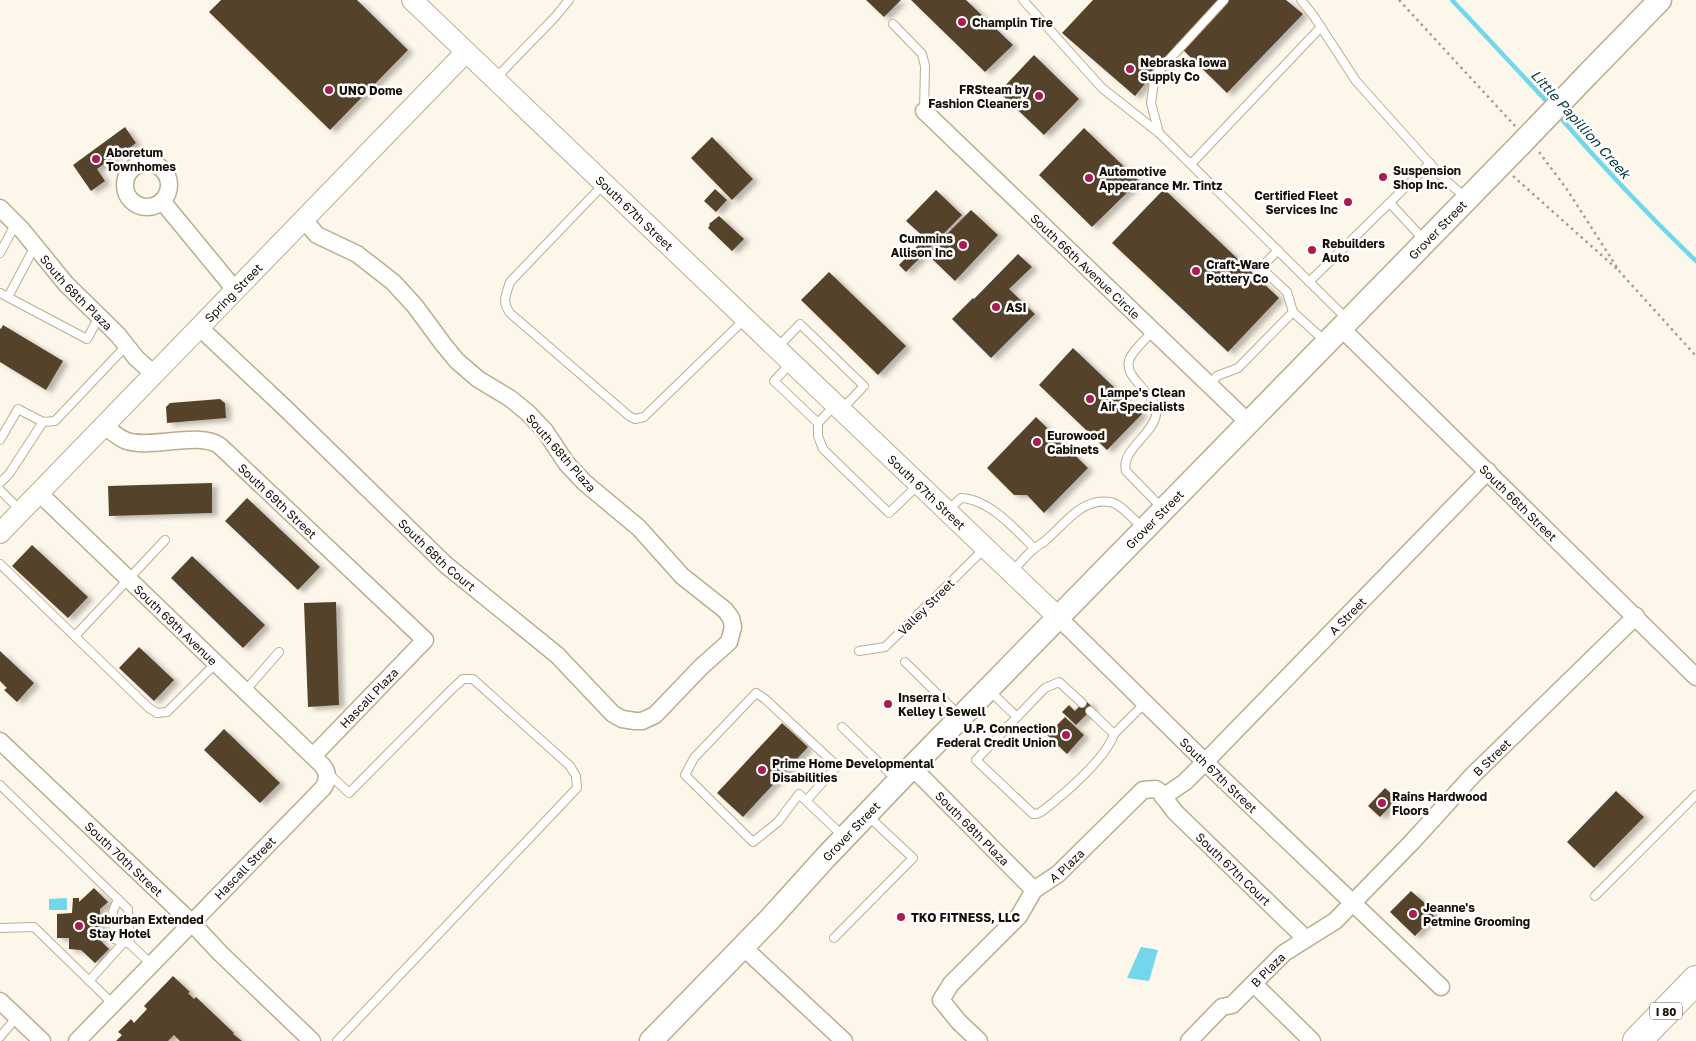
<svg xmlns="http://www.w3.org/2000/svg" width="1696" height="1041" font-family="'Golos Text',sans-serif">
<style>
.water{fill:#72d7ea}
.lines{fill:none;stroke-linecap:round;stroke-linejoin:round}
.stream{stroke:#72d7ea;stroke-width:4.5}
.building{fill:#55432b;filter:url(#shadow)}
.service-casing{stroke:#bdad8f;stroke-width:10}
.minor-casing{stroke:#bdad8f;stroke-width:19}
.tertiary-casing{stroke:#bdad8f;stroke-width:22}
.secondary-casing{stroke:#bdad8f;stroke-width:25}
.motorway-casing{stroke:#bdad8f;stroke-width:30}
.path{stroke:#a59e93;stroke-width:2.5;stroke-dasharray:2.5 4;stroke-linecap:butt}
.service{stroke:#fff;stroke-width:8}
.minor{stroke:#fff;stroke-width:16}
.tertiary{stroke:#fff;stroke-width:20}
.secondary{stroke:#fff;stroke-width:22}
.motorway{stroke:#fff;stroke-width:28}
.secondary-bridge-casing{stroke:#bdad8f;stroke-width:25;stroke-linecap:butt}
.secondary-bridge{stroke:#fff;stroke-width:22}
.poi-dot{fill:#ab1a52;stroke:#fff;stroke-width:2}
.labels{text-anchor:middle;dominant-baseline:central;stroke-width:5;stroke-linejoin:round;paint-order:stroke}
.shield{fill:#fff;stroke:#5b5750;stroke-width:1}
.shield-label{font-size:11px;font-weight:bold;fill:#150f05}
.poi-label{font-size:12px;font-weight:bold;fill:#150f05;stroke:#fff;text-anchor:start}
.street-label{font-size:12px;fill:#150f05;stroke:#fff}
.water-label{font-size:14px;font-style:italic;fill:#083a42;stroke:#fff}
</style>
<defs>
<filter id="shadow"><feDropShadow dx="5.5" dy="3" stdDeviation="2.5" flood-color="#0004"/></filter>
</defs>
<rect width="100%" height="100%" fill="#fdf6ea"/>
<g class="water">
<polygon points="67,898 67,910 49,910 49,899"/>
<polygon points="1141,947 1158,950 1149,981 1127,978"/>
</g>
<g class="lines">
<g class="stream">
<polyline points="1452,0 1550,105"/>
<path d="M1558 115C1602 166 1647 214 1696 261"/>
</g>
</g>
<g class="building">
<polygon points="221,0 357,0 408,50 330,130 209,12"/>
<polygon points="866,0 901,0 884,17"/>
<polygon points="911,0 966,0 1013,45 985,72"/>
<polygon points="1093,0 1286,0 1303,14 1227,93 1177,44 1135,96 1062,33"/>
<polygon points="1034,55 1079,99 1044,135 999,92"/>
<polygon points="125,127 136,143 123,153 122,151 97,169 105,181 91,191 73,165"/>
<polygon points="1084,128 1139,181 1092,227 1039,175"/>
<polygon points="712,137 753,179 732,200 691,158"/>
<polygon points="715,189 727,200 716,212 704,201"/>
<polygon points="1164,189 1279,298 1228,352 1112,243"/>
<polygon points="936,190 962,215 906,272 899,265 925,238 906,221"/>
<polygon points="971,210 998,235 955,281 927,254"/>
<polygon points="719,216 744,239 732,251 708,228 710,225 709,224"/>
<polygon points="1018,254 1032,267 1009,289 1035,314 991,358 952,319 973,298 974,299"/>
<polygon points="829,272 906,346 878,375 801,300"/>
<polygon points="3,325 63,361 46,390 0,362 0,328 1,329"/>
<polygon points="1073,348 1142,414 1107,450 1039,385"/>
<polygon points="220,399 225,403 226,418 167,423 166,407 170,403"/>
<polygon points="1036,417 1088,468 1044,513 1027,495 1014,495 987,468"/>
<polygon points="212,483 212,513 109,516 108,486"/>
<polygon points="247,498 320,567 298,590 225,521"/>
<polygon points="32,545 88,597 68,618 12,566"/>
<polygon points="192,556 265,625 243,648 171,578"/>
<polygon points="336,602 339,705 308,707 304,603"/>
<polygon points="139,647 174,680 154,701 119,668"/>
<polygon points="0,651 34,683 17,702 4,690 7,688 0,681"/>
<polygon points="1085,700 1093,708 1076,725 1062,712 1069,705 1075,711"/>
<polygon points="1065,717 1084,735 1067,754 1047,735"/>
<polygon points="782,723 808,747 743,817 717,793"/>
<polygon points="224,729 280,783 260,803 204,750"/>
<polygon points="1385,788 1397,799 1380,817 1368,806"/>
<polygon points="1616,791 1644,817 1594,868 1567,842"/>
<polygon points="94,888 108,902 100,909 101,938 97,937 109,949 95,963 81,950 69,949 69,938 57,938 57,914 72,913 73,898 79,898 79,902"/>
<polygon points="1411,891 1435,912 1433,915 1437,919 1432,923 1429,921 1415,936 1390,912"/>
<polygon points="173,976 190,992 188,993 194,999 196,997 234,1033 233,1034 242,1041 180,1041 174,1035 168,1041 116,1041 122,1035 118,1032 131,1019 134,1023 147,1009 144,1006"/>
</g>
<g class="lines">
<g class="service-casing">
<g id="service">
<polyline points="1023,0 1102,88 1159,133"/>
<polyline points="1224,0 1155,75 1151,103 1159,133 1347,319"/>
<polyline points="1301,0 1313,15 1356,81 1442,177 1466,198"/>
<polyline points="893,24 922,54 925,66 924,111"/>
<polyline points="496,78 555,17 569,0"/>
<polyline points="1191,164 1321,27"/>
<path d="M604 184 510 282C506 295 501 303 511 314L629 416 635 419 644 417 745 319"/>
<polyline points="1390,203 1424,240"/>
<polyline points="1278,250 1261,268 1287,292 1293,312"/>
<polyline points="0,253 16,223"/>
<polyline points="1309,282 1430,163"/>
<polyline points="0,293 87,339 99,317"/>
<polyline points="8,297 35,246"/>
<path d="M1153 331C1146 339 1135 348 1130 358 1120 378 1160 394 1156 415 1153 434 1120 451 1126 471L1162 508"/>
<polyline points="778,347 800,324 864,386 842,409"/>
<polyline points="791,363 774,381 818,423 835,405"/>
<polyline points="1209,385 1217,376 1238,368 1293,312 1326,342"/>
<polyline points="43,422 55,421 126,346"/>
<polyline points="818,423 818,436 823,449 889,513 918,485"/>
<polyline points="0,440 18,409 43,422 9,474 0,483"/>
<polyline points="0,490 20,510"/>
<path d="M947 511 961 498C989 499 1015 529 1034 548"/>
<polyline points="0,564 149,708 157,713 167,712 216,663"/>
<path d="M1012 571C1020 564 1026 555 1034 549 1037 545 1043 544 1046 540 1064 525 1082 497 1110 502 1120 503 1135 521 1143 528"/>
<polyline points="75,636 165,540"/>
<polyline points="859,651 885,647 985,548"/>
<polyline points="905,662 960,716"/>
<polyline points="245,691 279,652"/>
<polyline points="990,691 1017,717 1045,688 1059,682 1082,703"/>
<polyline points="1090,711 1114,734 1145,703"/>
<path d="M1017 717 976 760 1033 814H1036L1041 812C1062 796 1106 759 1114 734"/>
<polyline points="842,727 897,780"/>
<polyline points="328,773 349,793 450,691 463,679 473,679 570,766 576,776 577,788 337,1041"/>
<polyline points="0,785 128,909 130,944 151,964"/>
<polyline points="806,801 837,766 765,699 756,693 694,758 685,775 753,842 778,822 799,794 843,836"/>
<polyline points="1595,896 1696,795"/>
<polyline points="118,899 113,911 114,939 130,944"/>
<polyline points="0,928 34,927 113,1004"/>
<polyline points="834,938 913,858 868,816"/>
<polyline points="89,981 124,942"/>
<polyline points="0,1037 17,1017"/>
</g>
</g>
<g class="minor-casing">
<g id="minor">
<path id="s1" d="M924 111 1248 422"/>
<circle cx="147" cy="185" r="22"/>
<polyline points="162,201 236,291"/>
<path id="s2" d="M0 208 22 230 66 284 118 335 136 358 154 374"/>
<path id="s3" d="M200 328 285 408 446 565 557 655 613 714 622 719 635 721H642L655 715 701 667 729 642 733 627 731 618 725 610 682 576 639 528 585 483 567 464 545 431 528 413 511 399 478 379 457 361 443 344 415 306 393 282 357 254 317 235 304 220"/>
<path id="s4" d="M1341 328 1696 677"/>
<path id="s5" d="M104 425C111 431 118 438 127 441 152 449 199 431 220 446L425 640 313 756"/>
<path id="s6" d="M39 493 322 765C328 772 329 780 323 788L77 1041"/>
<path id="s7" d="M1059 618 1205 762 1441 987"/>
<path id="s8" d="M0 741 192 923 220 953 312 1041"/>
<path id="s9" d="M912 767 1034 890"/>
<path id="s10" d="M1163 797 1185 782 1205 762 1488 471"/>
<polyline points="743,947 844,1041"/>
<polyline points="1254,984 1312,1041"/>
<polyline points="0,1001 42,1041"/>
<path id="s11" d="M979 1041 959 1022 941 1000 951 984 1019 916 1034 890 1058 874 1143 790 1156 789 1160 792 1175 812 1306 939"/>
<path id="s12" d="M1189 1041 1222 1007 1232 1005 1284 953 1335 921 1411 843 1473 775 1636 616"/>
</g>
</g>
<g class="tertiary-casing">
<g id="tertiary">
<path id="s13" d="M412 0 1059 618"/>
<path id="s14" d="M0 533 466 52"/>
</g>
</g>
<g class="secondary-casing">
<g id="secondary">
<polyline points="1588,74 1660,0"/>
<path id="s15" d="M651 1041 770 919 825 858 912 767 1519 146"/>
</g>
</g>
<g class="motorway-casing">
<polyline id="motorway" points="1637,1041 1696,980"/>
</g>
<g class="path">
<polyline points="1399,0 1515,126"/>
<polyline points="1539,152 1566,188 1620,272 1696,356"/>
<polyline points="1513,176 1617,269"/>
</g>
<use href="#service" class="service"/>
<use href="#minor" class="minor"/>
<use href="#tertiary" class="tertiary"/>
<use href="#secondary" class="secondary"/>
<use href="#motorway" class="motorway"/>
<g class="secondary-bridge-casing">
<polyline id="secondary-bridge" points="1519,146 1588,74"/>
</g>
<use href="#secondary-bridge" class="secondary-bridge"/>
</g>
<g class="poi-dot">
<circle cx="962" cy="22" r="5"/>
<circle cx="1130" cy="69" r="5"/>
<circle cx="329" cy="90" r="5"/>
<circle cx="1039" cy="96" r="5"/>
<circle cx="96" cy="159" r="5"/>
<circle cx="1383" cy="177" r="5"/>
<circle cx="1089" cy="178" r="5"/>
<circle cx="1348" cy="202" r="5"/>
<circle cx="963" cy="245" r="5"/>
<circle cx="1312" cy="250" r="5"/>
<circle cx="1196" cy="271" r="5"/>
<circle cx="996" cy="307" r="5"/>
<circle cx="1090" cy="399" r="5"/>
<circle cx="1037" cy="442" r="5"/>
<circle cx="888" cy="704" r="5"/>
<circle cx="1066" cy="735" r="5"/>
<circle cx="762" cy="770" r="5"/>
<circle cx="1382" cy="803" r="5"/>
<circle cx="1413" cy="914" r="5"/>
<circle cx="901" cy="917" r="5"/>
<circle cx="79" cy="926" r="5"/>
</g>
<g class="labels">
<rect class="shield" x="1650" y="1002.5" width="32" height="17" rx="4"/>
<g class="shield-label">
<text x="1666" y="1011">I 80</text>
</g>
<g class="poi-label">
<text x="972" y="22">Champlin Tire</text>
<text x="1140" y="62">Nebraska Iowa<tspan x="1140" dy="14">Supply Co</tspan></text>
<text x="1029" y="89" text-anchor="end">FRSteam by<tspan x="1029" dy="14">Fashion Cleaners</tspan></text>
<text x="339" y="90">UNO Dome</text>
<text x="106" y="152">Aboretum<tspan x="106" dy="14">Townhomes</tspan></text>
<text x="1393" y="170">Suspension<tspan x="1393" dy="14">Shop Inc.</tspan></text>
<text x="1099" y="171">Automotive<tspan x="1099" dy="14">Appearance Mr. Tintz</tspan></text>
<text x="1338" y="195" text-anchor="end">Certified Fleet<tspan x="1338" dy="14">Services Inc</tspan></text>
<text x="953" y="238" text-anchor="end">Cummins<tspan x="953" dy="14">Allison Inc</tspan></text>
<text x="1322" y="243">Rebuilders<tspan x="1322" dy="14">Auto</tspan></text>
<text x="1206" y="264">Craft-Ware<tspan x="1206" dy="14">Pottery Co</tspan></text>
<text x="1006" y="307">ASI</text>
<text x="1100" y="392">Lampe's Clean<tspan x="1100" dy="14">Air Specialists</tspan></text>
<text x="1047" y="435">Eurowood<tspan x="1047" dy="14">Cabinets</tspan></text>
<text x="898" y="697">Inserra l<tspan x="898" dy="14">Kelley l Sewell</tspan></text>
<text x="1056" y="728" text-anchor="end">U.P. Connection<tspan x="1056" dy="14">Federal Credit Union</tspan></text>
<text x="772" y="763">Prime Home Developmental<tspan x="772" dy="14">Disabilities</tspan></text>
<text x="1392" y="796">Rains Hardwood<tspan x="1392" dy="14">Floors</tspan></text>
<text x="1423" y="907">Jeanne's<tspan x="1423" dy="14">Petmine Grooming</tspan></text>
<text x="911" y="917">TKO FITNESS, LLC</text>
<text x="89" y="919">Suburban Extended<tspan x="89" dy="14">Stay Hotel</tspan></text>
</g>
<g class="street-label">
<text stroke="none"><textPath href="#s13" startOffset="308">South 67th Street</textPath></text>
<text stroke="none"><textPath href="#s15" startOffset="1130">Grover Street</textPath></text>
<text stroke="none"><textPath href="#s1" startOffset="224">South 66th Avenue Circle</textPath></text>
<text stroke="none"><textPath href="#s2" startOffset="114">South 68th Plaza</textPath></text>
<text stroke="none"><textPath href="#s14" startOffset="335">Spring Street</textPath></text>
<text transform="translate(561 453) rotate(49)">South 68th Plaza</text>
<text stroke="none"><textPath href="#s13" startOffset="712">South 67th Street</textPath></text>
<text stroke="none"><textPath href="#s5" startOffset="202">South 69th Street</textPath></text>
<text stroke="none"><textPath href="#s4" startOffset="249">South 66th Street</textPath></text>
<text stroke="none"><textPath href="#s15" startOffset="725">Grover Street</textPath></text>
<text stroke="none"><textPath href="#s3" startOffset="328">South 68th Court</textPath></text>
<text transform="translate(926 607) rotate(-45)">Valley Street</text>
<text stroke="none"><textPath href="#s10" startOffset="259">A Street</textPath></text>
<text stroke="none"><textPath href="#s6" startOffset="190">South 69th Avenue</textPath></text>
<text transform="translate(369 698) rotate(-46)">Hascall Plaza</text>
<text stroke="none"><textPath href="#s12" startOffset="418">B Street</textPath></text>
<text stroke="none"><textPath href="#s7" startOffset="224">South 67th Street</textPath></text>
<text stroke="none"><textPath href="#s9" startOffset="86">South 68th Plaza</textPath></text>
<text stroke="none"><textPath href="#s15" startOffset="290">Grover Street</textPath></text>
<text stroke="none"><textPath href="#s8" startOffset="171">South 70th Street</textPath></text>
<text stroke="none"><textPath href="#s11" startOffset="242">A Plaza</textPath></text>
<text transform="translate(245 868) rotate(-46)">Hascall Street</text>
<text stroke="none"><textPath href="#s11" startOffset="474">South 67th Court</textPath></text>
<text stroke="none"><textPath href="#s12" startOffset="108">B Plaza</textPath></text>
</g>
<g class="water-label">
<text transform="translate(1581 124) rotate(48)">Little Papillion Creek</text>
</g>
</g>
</svg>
